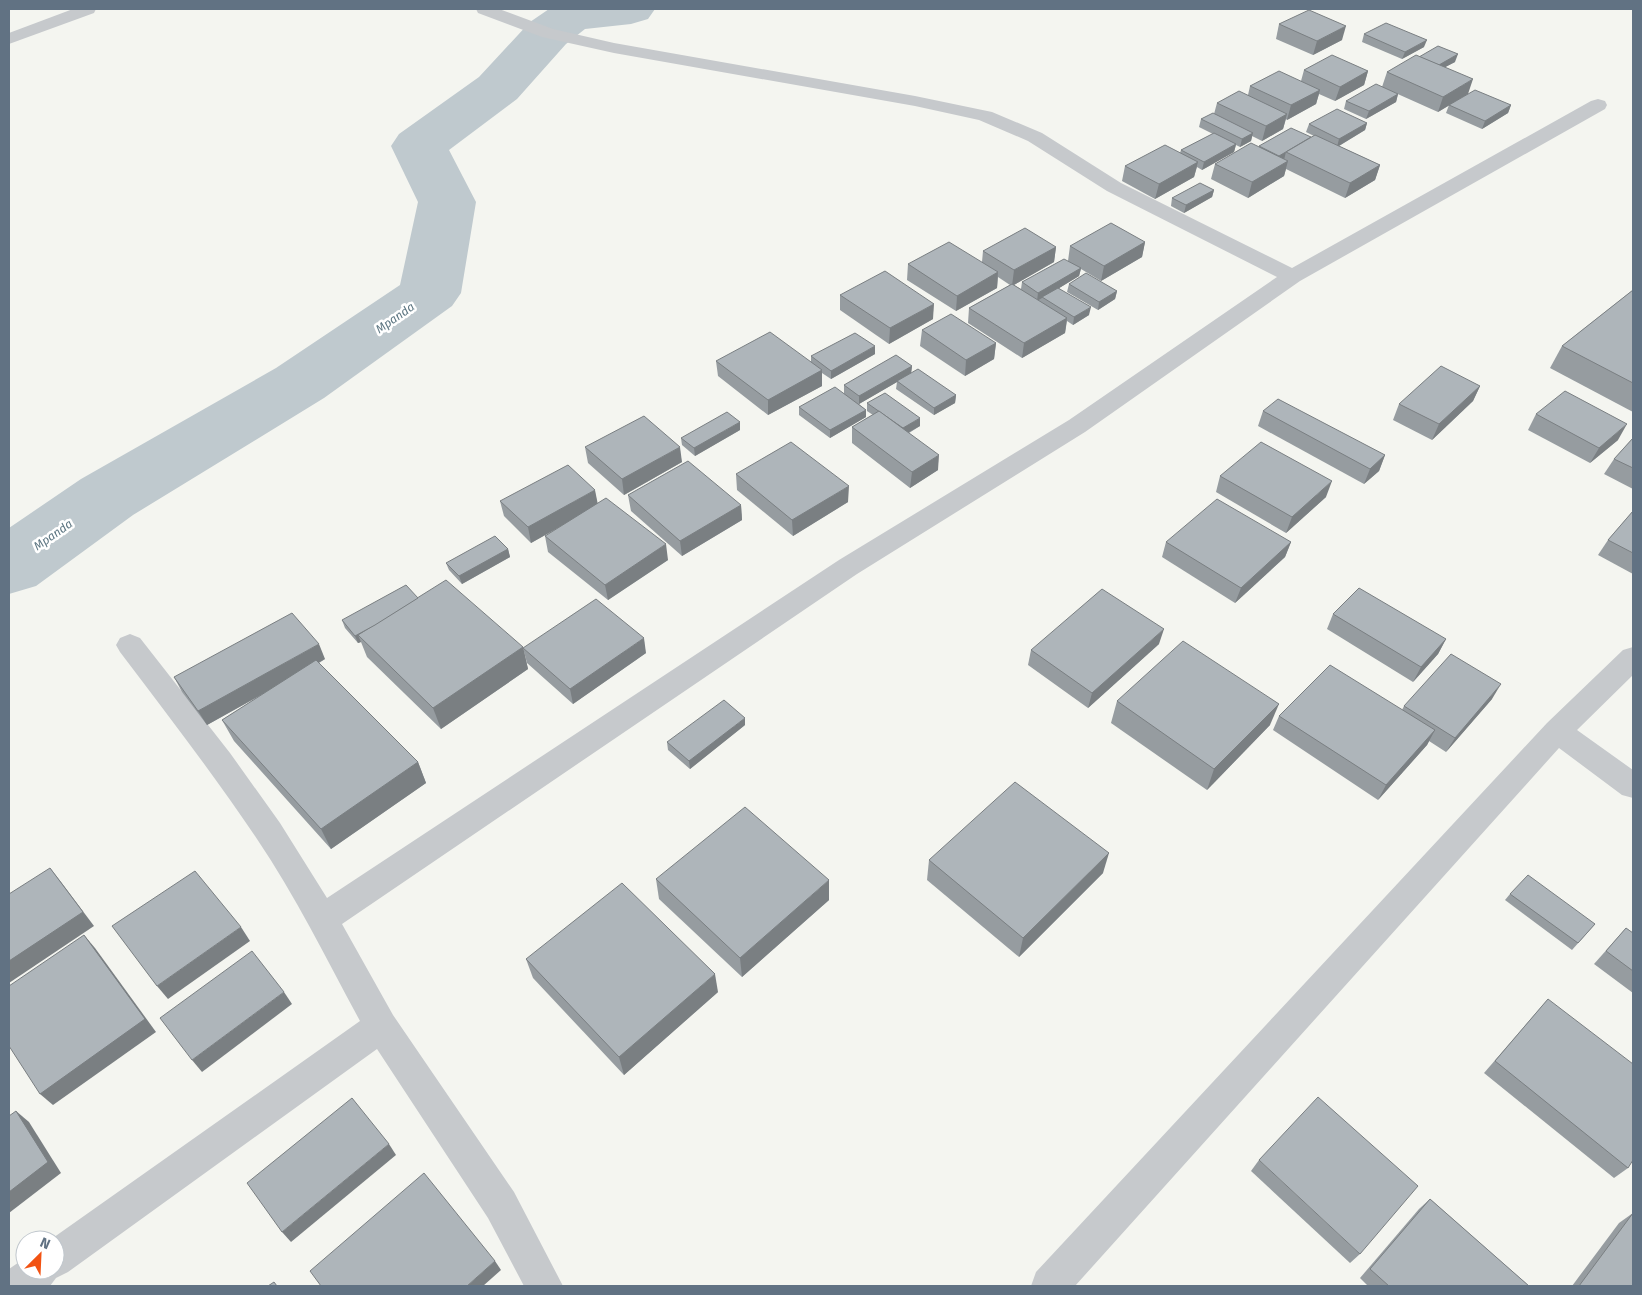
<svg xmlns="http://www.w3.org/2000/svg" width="1642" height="1295" font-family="'Fira Sans',sans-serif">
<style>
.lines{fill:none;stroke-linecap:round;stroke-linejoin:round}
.river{fill:#bfc9ce;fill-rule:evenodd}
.minor{fill:#c6c9cc;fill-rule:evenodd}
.wall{fill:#969ca0}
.shaded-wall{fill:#7a7f82}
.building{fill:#aeb5ba;stroke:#7a7f82}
.labels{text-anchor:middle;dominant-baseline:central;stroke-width:5;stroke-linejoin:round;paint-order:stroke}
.far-water-label{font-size:12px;font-style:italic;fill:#5c7581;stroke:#fff}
</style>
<rect width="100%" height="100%" fill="#f4f5f0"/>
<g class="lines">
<polygon class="river" points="549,9 655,9 648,19 631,24 585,29 566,44 517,99 449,150 476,202 461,293 452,306 324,398 133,515 36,586 9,594 9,528 81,479 276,368 400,285 418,202 391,146 399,134 479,77 530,22"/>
<g class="minor">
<polygon points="73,9 96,9 94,13 9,44 9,33"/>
<path d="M476 9H499L553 29 614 43 915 96 992 112 1042 133 1121 183 1292 268 1591 101 1598 99 1605 101 1607 105 1605 109 1300 281 1085 432 857 574 342 924 393 1015 514 1192 563 1286H524L488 1218 377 1049 68 1272 56 1278 50 1286H9V1269L25 1258V1270H55V1240H50L360 1021C327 960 296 897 257 839 214 775 167 714 120 652L116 645 120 638 130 634 140 638 230 753 280 823 327 898 839 560 1069 420 1277 277 1107 191 1028 141 979 120 915 106 614 53 542 37 478 13Z"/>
<polygon points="1633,647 1633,675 1577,730 1633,770 1633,798 1622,795 1559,748 1075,1286 1031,1286 1036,1272 1547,723 1623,650"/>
</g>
</g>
<g class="wall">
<polygon points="1279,24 1342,40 1313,55 1276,39"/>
<polygon points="1364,34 1424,47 1402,59 1362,42"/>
<polygon points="1419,57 1455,62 1445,67 1468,94 1438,112 1382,87 1387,72"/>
<polygon points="1304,70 1368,71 1364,85 1335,101 1319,94 1316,104 1287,120 1286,119 1283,129 1262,141 1252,136 1251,141 1240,147 1236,145 1234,152 1202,170 1197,167 1194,177 1155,199 1122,181 1125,166 1180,153 1181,150 1213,134 1199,127 1201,119 1214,114 1217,103 1248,95 1250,86 1301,81"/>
<polygon points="1398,94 1396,102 1366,119 1344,109 1346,101"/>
<polygon points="1449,105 1511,105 1508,113 1482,129 1446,113"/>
<polygon points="1367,123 1365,130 1339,146 1380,165 1375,180 1345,198 1286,169 1284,176 1248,198 1211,179 1215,164 1259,147 1259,146 1311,137 1314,136 1306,132 1309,124"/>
<polygon points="1214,190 1212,197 1184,213 1171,206 1172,198"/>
<polygon points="1145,242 1142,257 1101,281 1081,269 1079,276 1059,288 1089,315 1073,325 1067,321 1065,333 1022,358 968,323 969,308 1010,285 998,277 997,288 956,311 907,280 908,264 982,262 983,251 1056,247 1054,262 1014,285 1021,289 1022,282 1068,261 1070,246"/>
<polygon points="1069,284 1117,291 1115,299 1098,310 1067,292"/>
<polygon points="1633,290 1633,412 1550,368 1562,346"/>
<polygon points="840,295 933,319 889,344 840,310"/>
<polygon points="922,330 996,343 994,359 965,376 920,346"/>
<polygon points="875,354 831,379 822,373 822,386 768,415 718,376 716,361 811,362 811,356"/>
<polygon points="912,366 911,373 956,395 955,403 934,415 896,389 897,382 859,404 866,410 866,417 830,438 799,415 799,407 844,393 844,385"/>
<polygon points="1480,386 1473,401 1432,440 1393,420 1399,404"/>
<polygon points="867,403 920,426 909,433 938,470 910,488 852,443 852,427 873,415 867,411"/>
<polygon points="1263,411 1385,455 1379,471 1364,484 1258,426"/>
<polygon points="1536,414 1618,440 1590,463 1528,430"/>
<polygon points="740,430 695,456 682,445 681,438"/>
<polygon points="1633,438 1633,489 1604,474 1614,459"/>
<polygon points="585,447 682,462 624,495 588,463"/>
<polygon points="736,474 848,502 793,536 737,490"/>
<polygon points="1220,476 1326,497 1286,533 1216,492"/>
<polygon points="628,495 741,505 742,520 682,556 631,511"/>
<polygon points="500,501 597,504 668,560 608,600 548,552 545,536 567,523 531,543 504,516"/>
<polygon points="1633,511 1633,574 1598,555 1608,540"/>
<polygon points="1166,542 1291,542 1285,557 1235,603 1162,557"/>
<polygon points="508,549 510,557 462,584 449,570 446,563"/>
<polygon points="1333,614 1446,639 1438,654 1413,682 1327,629"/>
<polygon points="342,620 523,647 528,669 441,729 367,657 361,642 358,643 345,628"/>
<polygon points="1159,644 1088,708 1028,665 1031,650"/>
<polygon points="523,648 646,653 573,704 527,663"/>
<polygon points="325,659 319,663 418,762 426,783 331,849 234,741 222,720 263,694 207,725 182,692 174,677"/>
<polygon points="1492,699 1446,752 1429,741 1427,745 1378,800 1273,730 1279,716 1402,710 1404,706"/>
<polygon points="1117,701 1270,725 1207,790 1111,723"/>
<polygon points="745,725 690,769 668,750 667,742"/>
<polygon points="929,860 1103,873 1019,957 927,880"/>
<polygon points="656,879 829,900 742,977 659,899"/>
<polygon points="1510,894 1595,924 1572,950 1505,900"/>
<polygon points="1626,928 1633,933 1633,993 1594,964"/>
<polygon points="526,959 718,992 624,1075 533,978"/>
<polygon points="1548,999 1628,1168 1614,1178 1484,1073"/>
<polygon points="1259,1160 1360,1254 1350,1263 1251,1171"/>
<polygon points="1430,1199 1529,1286 1368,1286 1360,1278 1419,1209"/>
<polygon points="1633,1213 1633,1286 1572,1286 1619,1223"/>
</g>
<g class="shaded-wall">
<polygon points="1346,26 1342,40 1313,55 1317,41"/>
<polygon points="1427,40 1424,47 1402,59 1405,52"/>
<polygon points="1458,54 1455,62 1436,72 1438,65"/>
<polygon points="1368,71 1364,85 1335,101 1340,87"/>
<polygon points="1473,79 1468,94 1438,112 1443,97"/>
<polygon points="1320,90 1316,104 1287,120 1291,105"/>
<polygon points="1398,94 1396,102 1366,119 1369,111"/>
<polygon points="1511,105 1508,113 1482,129 1485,121"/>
<polygon points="1287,114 1283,129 1262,141 1266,126"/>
<polygon points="1367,123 1365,130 1337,147 1339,139"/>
<polygon points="1253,133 1251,141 1240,147 1242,139"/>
<polygon points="1236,144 1234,152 1202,170 1204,162"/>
<polygon points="1286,152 1284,160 1277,164 1279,156"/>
<polygon points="1288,161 1284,176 1248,198 1252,182"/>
<polygon points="1198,162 1194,177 1155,199 1159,184"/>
<polygon points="1380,165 1375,180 1345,198 1350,183"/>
<polygon points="1214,190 1212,197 1184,213 1186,205"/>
<polygon points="1145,242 1142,257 1101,281 1104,266"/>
<polygon points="1056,247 1054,262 1012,286 1014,270"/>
<polygon points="1081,268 1079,276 1043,298 1042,297 1042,298 1037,301 1038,293"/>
<polygon points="998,272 997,288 956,311 957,296"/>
<polygon points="1117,291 1115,299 1098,310 1099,302"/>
<polygon points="934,304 933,319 889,344 890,328"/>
<polygon points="1091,307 1089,315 1073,325 1074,317"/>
<polygon points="1067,318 1065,333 1022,358 1024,343"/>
<polygon points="996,343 994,359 965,376 966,360"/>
<polygon points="875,346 875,354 831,379 831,371"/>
<polygon points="912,366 911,374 897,381 897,382 859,404 859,396"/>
<polygon points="822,370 822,386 768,415 768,400"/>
<polygon points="1480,386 1473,401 1432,440 1439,424"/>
<polygon points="956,395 955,403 934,415 934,408"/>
<polygon points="866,410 866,417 830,438 830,430"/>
<polygon points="920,418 920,426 902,436 903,428"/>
<polygon points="740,422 740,430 695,456 694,448"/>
<polygon points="1627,424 1618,440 1590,463 1599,448"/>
<polygon points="680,447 682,462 624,495 622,479"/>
<polygon points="939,455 938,470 910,488 912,472"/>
<polygon points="1385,455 1379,471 1364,484 1370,469"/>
<polygon points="1332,481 1326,497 1286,533 1292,517"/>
<polygon points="849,486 848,502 793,536 792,520"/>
<polygon points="595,490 598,505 531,543 528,527"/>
<polygon points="741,505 742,520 682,556 680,541"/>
<polygon points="1291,542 1285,557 1235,603 1241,588"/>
<polygon points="666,544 668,560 608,600 605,585"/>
<polygon points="508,549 510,557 462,584 459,576"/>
<polygon points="420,600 358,635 361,642 358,643 355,636"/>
<polygon points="1164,629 1159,644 1088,708 1092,693"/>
<polygon points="644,638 646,653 573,704 570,689"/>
<polygon points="1446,639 1438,654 1413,682 1421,667"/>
<polygon points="319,644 325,659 207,725 198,711"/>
<polygon points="523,647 528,669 441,729 433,708"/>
<polygon points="1501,684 1492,699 1446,752 1455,738"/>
<polygon points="1279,704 1270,725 1207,790 1214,769"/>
<polygon points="745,718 745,725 690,769 689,761"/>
<polygon points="1435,730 1427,745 1378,800 1386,785"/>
<polygon points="418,762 426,783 331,849 321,829"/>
<polygon points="1109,853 1103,873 1019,957 1023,938"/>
<polygon points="50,868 61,882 94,926 9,983 9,961"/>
<polygon points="829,880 829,900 742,977 740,958"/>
<polygon points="241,927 250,941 168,999 157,986"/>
<polygon points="84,935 95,948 156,1032 53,1105 40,1094"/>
<polygon points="715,974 718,992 624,1075 619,1057"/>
<polygon points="284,992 292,1004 202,1072 192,1060"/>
<polygon points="16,1111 29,1122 61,1173 9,1213 9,1192"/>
<polygon points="389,1144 396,1155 291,1242 282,1232"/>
<polygon points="495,1261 501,1270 483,1286 467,1286"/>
</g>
<g class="building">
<polygon points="1309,10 1346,26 1317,41 1279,24"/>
<polygon points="1386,23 1427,40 1405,52 1364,34"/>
<polygon points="1438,46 1458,54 1439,65 1419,57"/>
<polygon points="1332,55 1368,71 1340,87 1304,70"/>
<polygon points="1416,55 1473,79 1443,97 1387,72"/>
<polygon points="1279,71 1320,90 1291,105 1250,86"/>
<polygon points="1376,84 1398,94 1369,111 1346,101"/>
<polygon points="1475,90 1511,105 1485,121 1449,105"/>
<polygon points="1239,91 1287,114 1266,126 1217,103"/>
<polygon points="1337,109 1367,123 1339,139 1309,124"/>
<polygon points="1213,113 1253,133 1242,139 1201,119"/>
<polygon points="1291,128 1311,137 1279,156 1259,146"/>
<polygon points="1214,133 1236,144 1204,162 1181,150"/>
<polygon points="1315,135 1380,165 1350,183 1286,152"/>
<polygon points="1251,143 1288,161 1252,182 1215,164"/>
<polygon points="1165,145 1198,162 1159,184 1125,166"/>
<polygon points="1200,183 1214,190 1186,205 1172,198"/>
<polygon points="1111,223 1145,242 1104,266 1070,246"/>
<polygon points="1025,228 1056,247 1014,270 983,251"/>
<polygon points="949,242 998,272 957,296 908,264"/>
<polygon points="1064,259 1081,268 1038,293 1022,282"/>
<polygon points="885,271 934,304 890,328 840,295"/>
<polygon points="1086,273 1117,291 1099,302 1069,284"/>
<polygon points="1012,284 1067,318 1024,343 969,308"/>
<polygon points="1058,288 1091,307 1074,317 1042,297"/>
<polygon points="1633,290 1633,383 1562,346"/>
<polygon points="951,314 996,343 966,360 922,330"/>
<polygon points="770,332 822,370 768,400 716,361"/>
<polygon points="855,333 875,346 831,371 811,356"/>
<polygon points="896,355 912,366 859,396 844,385"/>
<polygon points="1441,366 1480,386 1439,424 1399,404"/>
<polygon points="918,369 956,395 934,408 897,381"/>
<polygon points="835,387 866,410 830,430 799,407"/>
<polygon points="1565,391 1627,424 1599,448 1536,414"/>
<polygon points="885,393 920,418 903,428 867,403"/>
<polygon points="1278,399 1385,455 1370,469 1263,411"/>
<polygon points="879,411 939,455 912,472 852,427"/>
<polygon points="727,412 740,422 694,448 681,438"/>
<polygon points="644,416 680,447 622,479 585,447"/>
<polygon points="1633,438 1633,468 1614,459"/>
<polygon points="791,442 849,486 792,520 736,474"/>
<polygon points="1261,442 1332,481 1292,517 1220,476"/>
<polygon points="688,461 741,505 680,541 628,495"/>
<polygon points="568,465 595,490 528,527 500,501"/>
<polygon points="606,498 666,544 605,585 545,536"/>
<polygon points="1217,499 1291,542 1241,588 1166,542"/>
<polygon points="1633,511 1633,553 1608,540"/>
<polygon points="495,536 508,549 459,576 446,563"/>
<polygon points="446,580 523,647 433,708 358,635"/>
<polygon points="406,585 418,598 375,625 355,636 342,620"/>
<polygon points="1359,588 1446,639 1421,667 1333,614"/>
<polygon points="1102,589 1164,629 1092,693 1031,650"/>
<polygon points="596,599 644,638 570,689 523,648"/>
<polygon points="292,613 319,644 198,711 174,677"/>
<polygon points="1183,641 1279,704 1214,769 1117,701"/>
<polygon points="1451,654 1501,684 1455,738 1404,706"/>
<polygon points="316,660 418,762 321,829 222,720"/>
<polygon points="1330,665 1435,730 1386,785 1279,716"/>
<polygon points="724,700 745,718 689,761 667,742"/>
<polygon points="1015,782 1109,853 1023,938 929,860"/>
<polygon points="745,807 829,880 740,958 656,879"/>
<polygon points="50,868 83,912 9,961 9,894"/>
<polygon points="195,871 241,927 157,986 112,926"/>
<polygon points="1528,875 1595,924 1578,943 1510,894"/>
<polygon points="622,883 715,974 619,1057 526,959"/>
<polygon points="1626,928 1633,933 1633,971 1606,951"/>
<polygon points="84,935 145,1019 40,1094 9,1046 9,986"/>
<polygon points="252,951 284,992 192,1060 160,1018"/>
<polygon points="1548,999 1633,1064 1633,1160 1628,1168 1495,1061"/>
<polygon points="1318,1097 1418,1186 1360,1254 1259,1160"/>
<polygon points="352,1098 389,1144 282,1232 247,1183"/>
<polygon points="16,1111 48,1162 9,1192 9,1116"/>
<polygon points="424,1173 495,1261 467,1286 321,1286 310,1271"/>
<polygon points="1430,1199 1529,1286 1389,1286 1370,1269"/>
<polygon points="1633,1213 1633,1286 1579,1286"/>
<polygon points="274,1282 277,1286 268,1286"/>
</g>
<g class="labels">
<g class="far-water-label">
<text transform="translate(395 318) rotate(-35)">Mpanda</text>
<text transform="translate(53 535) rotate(-35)">Mpanda</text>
</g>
</g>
<rect width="1642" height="1295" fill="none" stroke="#617283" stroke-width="20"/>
<g transform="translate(40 1255) rotate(24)"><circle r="24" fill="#ffffff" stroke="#c0c7cd"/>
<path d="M0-4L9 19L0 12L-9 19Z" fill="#f25212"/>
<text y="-8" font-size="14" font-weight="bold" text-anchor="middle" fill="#617283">N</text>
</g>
</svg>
